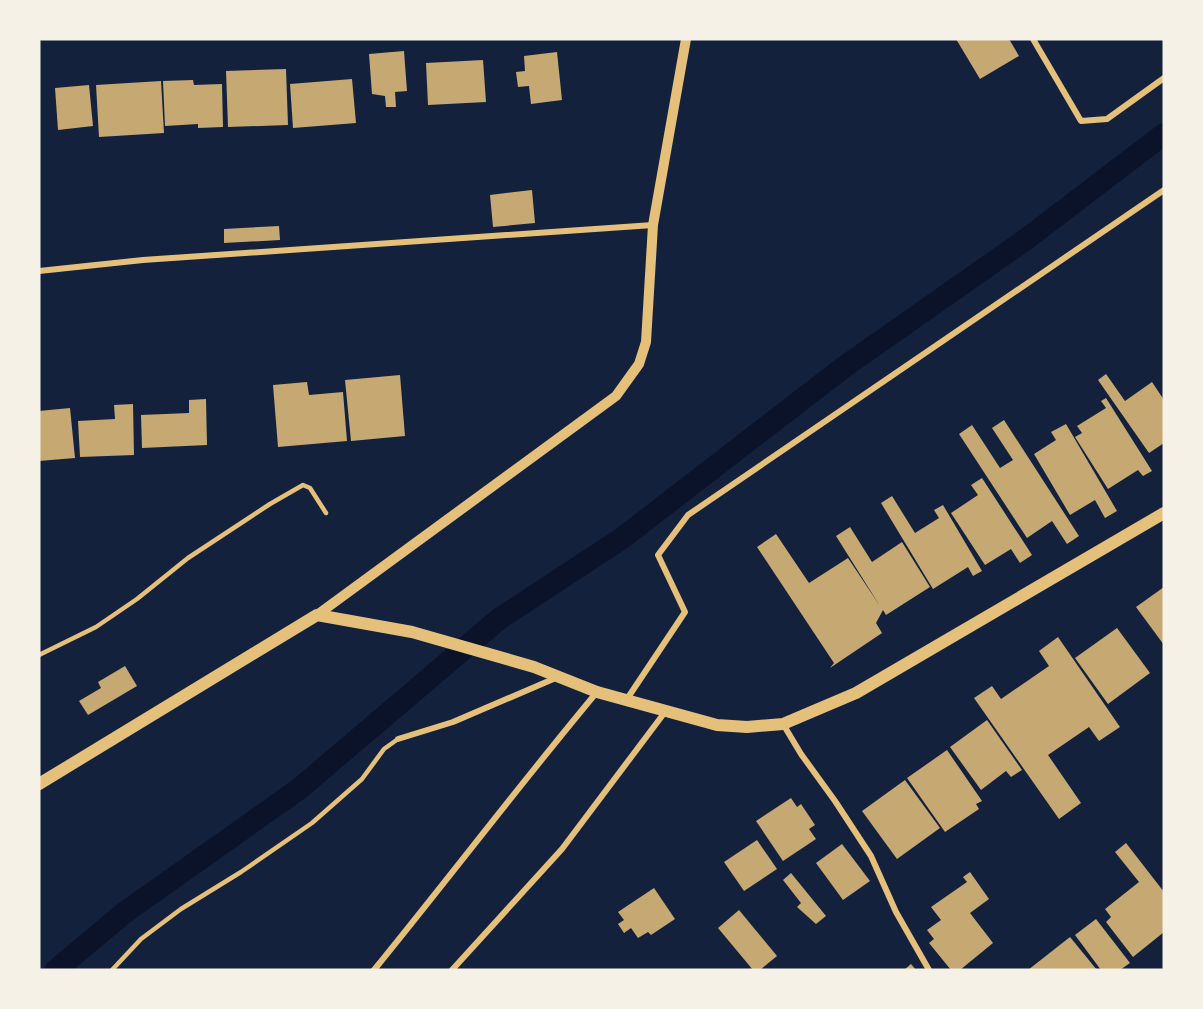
<svg xmlns="http://www.w3.org/2000/svg" width="1203" height="1009" font-family="Barlow,sans-serif">
<style>
.lines{fill:none;stroke-linecap:round;stroke-linejoin:round}
.canal{stroke:#0b132b;stroke-width:22}
.building{fill:#c6a872}
.service{stroke:#e5c07b;stroke-width:4.5}
.minor{stroke:#e5c07b;stroke-width:6}
.tertiary{stroke:#e5c07b;stroke-width:10}
.secondary{stroke:#e5c07b;stroke-width:12}
</style>
<rect width="100%" height="100%" fill="#14213d"/>
<g class="lines">
<polyline class="canal" points="56,970 124,913 299,789 499,619 621,539 844,367 1025,240 1164,134"/>
</g>
<g class="building">
<polygon points="956,39 1009,39 1019,56 980,79"/>
<polygon points="404,51 407,91 395,92 396,107 386,107 385,96 372,94 369,54"/>
<polygon points="557,52 562,100 531,104 529,86 518,87 516,72 525,71 524,56"/>
<polygon points="483,60 486,102 428,105 426,63"/>
<polygon points="286,69 288,125 228,127 226,71"/>
<polygon points="352,79 356,123 293,128 290,84"/>
<polygon points="193,80 194,85 222,84 223,127 198,128 198,124 165,126 163,81"/>
<polygon points="161,81 164,133 99,137 96,85"/>
<polygon points="89,85 93,126 58,130 55,88"/>
<polygon points="532,190 535,223 493,227 490,195"/>
<polygon points="279,226 280,240 224,243 224,229"/>
<polygon points="1106,374 1125,401 1152,382 1164,400 1164,443 1149,453 1098,380"/>
<polygon points="400,375 405,436 351,441 345,380"/>
<polygon points="307,382 309,395 343,392 347,441 278,447 273,385"/>
<polygon points="1106,398 1152,471 1143,476 1138,470 1108,489 1075,437 1082,433 1077,426 1106,408 1101,401"/>
<polygon points="206,399 207,445 142,448 141,415 189,413 189,400"/>
<polygon points="133,404 134,455 80,457 78,421 115,419 114,405"/>
<polygon points="70,408 75,458 39,461 39,411"/>
<polygon points="1004,420 1079,536 1067,544 1052,521 1027,538 959,434 972,425 1000,468 1013,460 992,428"/>
<polygon points="1066,424 1117,511 1105,518 1095,500 1070,515 1034,454 1056,440 1051,432"/>
<polygon points="982,478 1032,555 1020,563 1011,549 985,565 951,513 978,495 971,485"/>
<polygon points="892,496 915,533 939,518 934,510 943,505 982,571 973,576 968,567 933,589 881,503"/>
<polygon points="850,527 872,562 902,542 930,587 886,615 883,610 876,623 882,633 830,668 834,663 757,547 776,534 809,583 848,558 880,606 836,536"/>
<polygon points="1164,587 1164,645 1136,607"/>
<polygon points="1117,628 1150,673 1108,704 1075,658"/>
<polygon points="1058,637 1120,727 1099,741 1089,727 1048,755 1081,803 1059,819 974,698 992,686 1001,699 1049,666 1039,651"/>
<polygon points="125,666 137,686 88,715 79,701 101,688 98,682"/>
<polygon points="987,720 1022,770 1011,777 1006,771 981,790 950,747"/>
<polygon points="947,750 982,801 976,804 979,809 945,832 907,778"/>
<polygon points="905,780 940,828 897,859 862,811"/>
<polygon points="791,798 797,807 801,804 815,825 809,829 816,839 783,861 756,821"/>
<polygon points="757,840 777,869 744,891 724,862"/>
<polygon points="1126,843 1164,892 1164,932 1133,957 1106,922 1111,917 1105,909 1139,882 1115,852"/>
<polygon points="842,844 870,881 843,900 816,863"/>
<polygon points="970,872 989,899 970,913 993,943 960,970 951,970 929,943 934,939 927,930 941,920 931,907 967,882 963,877"/>
<polygon points="791,873 826,916 816,924 797,907 801,903 783,880"/>
<polygon points="654,888 675,919 651,935 648,932 638,938 631,928 624,933 618,924 624,920 618,912"/>
<polygon points="739,910 777,956 760,970 753,970 718,928"/>
<polygon points="1096,919 1130,963 1120,970 1101,970 1075,935"/>
<polygon points="1070,937 1097,970 1028,970"/>
<polygon points="911,964 916,970 904,970"/>
</g>
<g class="lines">
<g class="service">
<polyline points="39,655 96,627 137,599 188,558 270,504 303,485 310,488 326,513"/>
<polyline points="112,970 141,939 181,909 241,872 312,823 362,779 384,749 398,739"/>
</g>
<g class="minor">
<polyline points="1033,39 1081,121 1107,119 1164,78"/>
<polyline points="39,271 143,260 653,225"/>
<polyline points="627,699 685,612 658,555 688,515 1164,190"/>
<polyline points="783,724 801,754 835,801 871,856 896,912 929,970"/>
<polyline points="398,739 453,722 558,677"/>
<path d="M374 970C449 878 521 783 597 692"/>
<polyline points="452,970 562,849 665,712"/>
</g>
<polyline class="tertiary" points="317,615 616,396 639,364 646,342 653,225 686,39"/>
<polyline class="secondary" points="39,784 317,615 412,632 534,667 597,692 717,725 747,727 783,724 856,693 1164,513"/>
</g>
<rect width="1203" height="1009" fill="none" stroke="#f6f1e7" stroke-width="81"/>
</svg>
